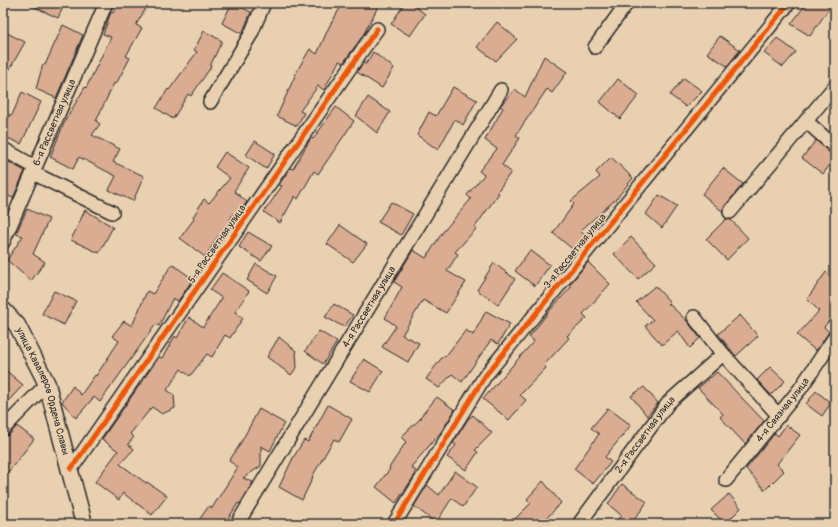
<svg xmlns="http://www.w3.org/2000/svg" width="838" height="527" font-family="Pangolin,sans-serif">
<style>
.building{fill:#daac92;stroke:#2b2b2b}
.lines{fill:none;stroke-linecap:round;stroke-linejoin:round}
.minor-casing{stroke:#2b2b2b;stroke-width:16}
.tertiary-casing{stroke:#2b2b2b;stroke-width:19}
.minor{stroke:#e9d0b1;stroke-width:13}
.tertiary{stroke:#e9d0b1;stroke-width:16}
.cycleway-casing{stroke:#e9d0b1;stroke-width:8}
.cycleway{stroke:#e8590c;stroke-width:5}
.labels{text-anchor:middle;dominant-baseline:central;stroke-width:3;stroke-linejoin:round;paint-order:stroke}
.street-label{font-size:10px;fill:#2b2b2b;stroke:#e9d0b1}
</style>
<rect width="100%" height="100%" fill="#e9d0b1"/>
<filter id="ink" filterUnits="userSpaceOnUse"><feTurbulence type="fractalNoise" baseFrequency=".025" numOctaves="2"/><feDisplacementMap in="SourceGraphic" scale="8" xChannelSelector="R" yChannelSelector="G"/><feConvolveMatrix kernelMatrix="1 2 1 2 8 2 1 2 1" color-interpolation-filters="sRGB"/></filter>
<g filter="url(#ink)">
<g class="building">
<polygon points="26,3 65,3 58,18"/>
<polygon points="118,3 149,3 136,25 142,28 126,56 130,58 116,84 114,83 96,121 100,124 92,135 120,149 113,162 144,176 133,201 109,190 116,176 108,172 79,157 73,169 50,157 65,121 85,87 86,88 111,37 103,34 111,12 113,13"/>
<polygon points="232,3 251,12 242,34 222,23"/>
<polygon points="343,3 380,3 362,37 343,63 339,61 324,90 318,86 300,111 304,113 297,126 277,116 298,69 310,49 317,54 329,27"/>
<polygon points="405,3 410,3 425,14 410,36 391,24"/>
<polygon points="807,3 833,3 810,36 791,24"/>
<polygon points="497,22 517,39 496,61 477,47"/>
<polygon points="63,25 83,35 56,98 36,89 43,64 45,65"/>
<polygon points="3,31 25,42 3,81"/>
<polygon points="204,31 222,41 210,66 211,67 191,96 188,94 173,119 156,108 168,89 169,90 197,52 194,50"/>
<polygon points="720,36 740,50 727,66 707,53"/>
<polygon points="777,38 796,52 783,67 764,53"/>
<polygon points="373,52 394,68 382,88 357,72 363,63 366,64"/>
<polygon points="544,56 567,72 552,93 547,89 516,135 520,138 502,165 511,172 497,192 499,193 475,227 476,229 455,252 458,254 447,271 466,282 446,313 423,300 402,335 419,343 408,362 382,347 396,326 385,318 402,287 394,282 413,250 426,258 442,233 471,199 467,195 484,175 479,171 497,149 485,140 503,108 500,106 515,89 525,97"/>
<polygon points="684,78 702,91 686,107 670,95"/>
<polygon points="618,79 639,95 620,119 600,102"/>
<polygon points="453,87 477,100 463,125 455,119 438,150 417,135 429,112 436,116"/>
<polygon points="22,92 41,102 21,144 3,136 3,129 10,114 12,115"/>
<polygon points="368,97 390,112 377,133 356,116"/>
<polygon points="336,107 354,121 318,174 314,171 298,199 295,196 280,223 264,212 282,186 279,185 290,168 293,169 311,138 313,139"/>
<polygon points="816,140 830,153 835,155 835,158 823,174 802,158"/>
<polygon points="255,141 275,154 266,169 246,155"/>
<polygon points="225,152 249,168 234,191 247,202 236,216 233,214 222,237 219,235 205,257 180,238 194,219 193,217 204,199 209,203 230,178 215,167"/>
<polygon points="611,157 633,178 616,199 580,231 586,236 575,251 553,233 574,204 571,201 600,177 596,172"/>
<polygon points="3,159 25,171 13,198 3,194"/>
<polygon points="723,168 743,184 724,207 722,211 702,194"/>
<polygon points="659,195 677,206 662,228 646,214"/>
<polygon points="391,202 413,214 401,235 378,222"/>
<polygon points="27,209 49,219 33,254 45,262 31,281 7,260 23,236 16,234"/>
<polygon points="85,210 113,227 99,253 71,240"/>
<polygon points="726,219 731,220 748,238 727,260 706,239"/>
<polygon points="340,225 367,244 353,262 327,244"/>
<polygon points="248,232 272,246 261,261 239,247"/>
<polygon points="631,237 656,263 638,279 614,254"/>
<polygon points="530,250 550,265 535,286 515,271"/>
<polygon points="588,262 610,284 583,314 587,318 567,336 569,338 544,365 546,368 520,395 526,400 509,420 483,399 534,341 529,337 551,309 572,286 570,284"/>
<polygon points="494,263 515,279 498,305 477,290"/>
<polygon points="172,264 193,279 178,301 173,298 159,326 156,324 100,402 94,397 76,418 62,402 73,386 81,395 95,375 96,376 119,341 112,336 124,321 132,326 147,291 153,294"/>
<polygon points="256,264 277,276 267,293 247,280"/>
<polygon points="826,272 835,280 835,313 824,327 829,332 816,351 797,335 819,311 807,299"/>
<polygon points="222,273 249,291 235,312 243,318 230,338 225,335 212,357 207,354 190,376 181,369 167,390 174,395 175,408 162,414 152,407 130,434 134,437 128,444 134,449 120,464 146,483 147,482 167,496 152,515 123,493 119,500 95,482 118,451 102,439 159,357 162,358 175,336 177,338 189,317 203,327 222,298 210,290"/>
<polygon points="655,286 670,302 668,303 687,321 700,338 690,348 678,331 662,345 645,326 653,320 636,302"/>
<polygon points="54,291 76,301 64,325 42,314"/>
<polygon points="334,304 353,315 344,327 325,317"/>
<polygon points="486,311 510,324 498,344 491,340 462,382 452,374 439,388 426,379 443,356 445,357 466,330 473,335"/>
<polygon points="740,315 758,336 736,356 718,334"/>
<polygon points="319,331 337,342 323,364 305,351"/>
<polygon points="279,337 296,351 297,367 291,375 267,357"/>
<polygon points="364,359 383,371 370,392 350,381"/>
<polygon points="770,367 785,381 771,395 757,380"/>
<polygon points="3,368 23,385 3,407"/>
<polygon points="717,372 764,421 745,444 720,417 723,414 698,388"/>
<polygon points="644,387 658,403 647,416 631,396"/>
<polygon points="816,391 831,403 822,416 806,404"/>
<polygon points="437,397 455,410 441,432 411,467 416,471 414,474 415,475 396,503 376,487 390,469 389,468 406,442 401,437 422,417 421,416"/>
<polygon points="328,405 352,419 339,442 334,439 312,477 313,477 302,500 279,487 293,458 304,440 308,442"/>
<polygon points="608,408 631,425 605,457 611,462 593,484 574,469 599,434 591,428"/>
<polygon points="259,409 284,423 270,451 261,446 261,466 243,478 253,482 240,504 238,503 225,524 196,524 209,506 212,508 238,467 229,461 239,446"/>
<polygon points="473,415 492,433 475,450 478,452 466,470 447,457 456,445 453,443 468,419"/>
<polygon points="786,425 800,435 777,464 784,471 765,490 746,469 775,433 778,436"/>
<polygon points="17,426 34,439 3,479 3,437 9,435"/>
<polygon points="455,471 477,487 463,507 452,498 436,523 414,506 427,485 439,495"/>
<polygon points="543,481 561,503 541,524 510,524 531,503 527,499"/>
<polygon points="622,484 647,502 631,524 612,524 622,516 608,504"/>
<polygon points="729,494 741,508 725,524 711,510"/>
</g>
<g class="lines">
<g class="minor-casing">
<g id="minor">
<polyline points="595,47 627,3"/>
<polyline points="210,102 251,34 264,3"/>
<polyline points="806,121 835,147"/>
<polyline points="3,149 35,167"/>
<polyline points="33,173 112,212"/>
<polyline points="730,212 835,86"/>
<path id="s1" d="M3 242 106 3"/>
<polyline points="694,317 723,354 779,416"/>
<polyline points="3,429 47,384"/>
<polyline points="71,469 377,29"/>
<path id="s2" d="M726 480 800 389 835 337"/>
<path id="s3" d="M237 524 501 90"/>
<polyline points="394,524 485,376 789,3"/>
<path id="s4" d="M579 524 669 402 723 354"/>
</g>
</g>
<g class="tertiary-casing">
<g id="tertiary">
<path id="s5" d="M3 310 17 325 47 384 84 524"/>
</g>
</g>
<use href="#minor" class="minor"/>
<use href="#tertiary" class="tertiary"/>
<g class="cycleway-casing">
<g id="cycleway">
<polyline points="71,469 377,29"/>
<polyline points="394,524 485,376 789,3"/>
</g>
</g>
<use href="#cycleway" class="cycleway"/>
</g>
</g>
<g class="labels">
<g class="street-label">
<text stroke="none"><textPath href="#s1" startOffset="130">6-я Рассветная улица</textPath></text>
<text transform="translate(217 244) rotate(-55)">5-я Рассветная улица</text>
<text transform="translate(575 251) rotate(-51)">3-я Рассветная улица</text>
<text stroke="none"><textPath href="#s3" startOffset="254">4-я Рассветная улица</textPath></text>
<text stroke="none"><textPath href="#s5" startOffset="92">улица Кавалеров Ордена Славы</textPath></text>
<text stroke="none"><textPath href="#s2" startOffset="90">4-я Связная улица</textPath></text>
<text stroke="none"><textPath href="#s4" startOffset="111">2-я Рассветная улица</textPath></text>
</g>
</g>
<rect width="838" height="527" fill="none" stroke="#e9d0b1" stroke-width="16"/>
<rect x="8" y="8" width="822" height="511" fill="none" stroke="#2b2b2b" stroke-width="1.5" filter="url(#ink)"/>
</svg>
